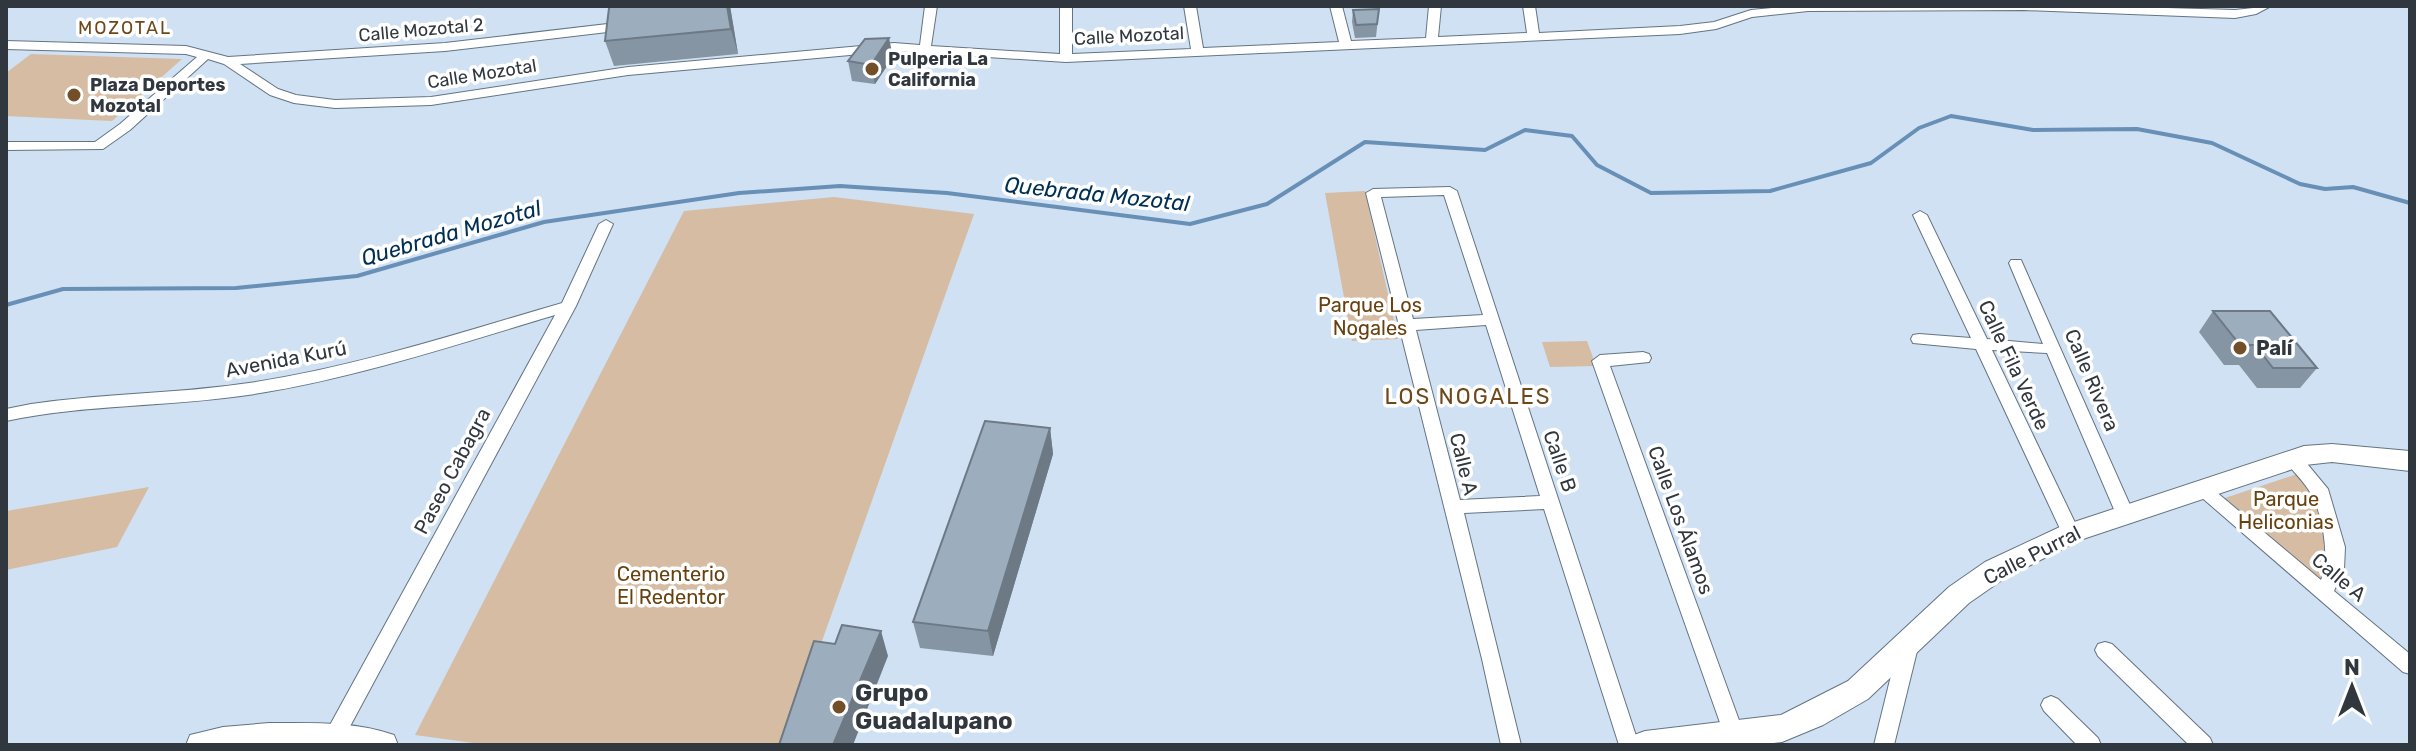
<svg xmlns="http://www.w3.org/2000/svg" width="2416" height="751" font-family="Rubik,sans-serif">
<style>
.green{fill:#d5bca3}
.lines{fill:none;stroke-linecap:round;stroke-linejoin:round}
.stream{stroke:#688fb6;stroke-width:4}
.street-casing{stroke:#647483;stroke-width:2}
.secondary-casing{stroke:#647483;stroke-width:2}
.street{fill:#fff;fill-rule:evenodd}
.secondary{fill:#fff;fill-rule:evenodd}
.wall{fill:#8695a3}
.shaded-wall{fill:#6d7985}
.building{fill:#9cadbe;stroke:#6d7985;stroke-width:2}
.poi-dot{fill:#724f28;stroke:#fff;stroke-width:3}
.labels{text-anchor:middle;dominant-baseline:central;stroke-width:7;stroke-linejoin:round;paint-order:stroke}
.far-neighbourhood-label{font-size:18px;letter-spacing:2px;fill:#6e481a;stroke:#fff}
.far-street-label{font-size:18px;fill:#30373e;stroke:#fff}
.far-poi-label{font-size:18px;font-weight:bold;fill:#30373e;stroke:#fff;text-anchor:start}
.park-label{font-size:20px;fill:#68410f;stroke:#fff}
.poi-label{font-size:20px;font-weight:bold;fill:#30373e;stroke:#fff;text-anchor:start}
.street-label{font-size:20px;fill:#30373e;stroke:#fff}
.water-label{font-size:22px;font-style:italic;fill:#002f54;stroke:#fff}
.neighbourhood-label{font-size:22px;letter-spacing:2px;fill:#6e481a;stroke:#fff}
.near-poi-label{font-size:24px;font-weight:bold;fill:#30373e;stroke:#fff;text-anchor:start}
</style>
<rect width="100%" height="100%" fill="#cfe1f3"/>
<g class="green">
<polygon points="31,54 182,59 112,121 6,116 6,73"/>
<polygon points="1365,191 1398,339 1352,341 1325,193"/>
<polygon points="834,197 974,214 785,745 488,745 415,735 684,211"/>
<polygon points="1587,341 1596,366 1550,367 1542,342"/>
<path d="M2297 474C2322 499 2325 533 2330 567L2318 581 2222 499Z"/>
<polygon points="149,487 117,547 6,570 6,511"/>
</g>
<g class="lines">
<polyline class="stream" points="6,305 63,289 236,288 357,276 544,222 739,193 840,186 947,193 1190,224 1267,204 1365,142 1485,150 1525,130 1572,136 1597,165 1651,193 1770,191 1871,163 1919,128 1951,116 2033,130 2137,129 2212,143 2300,184 2325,189 2353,187 2410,203"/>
<g class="street-casing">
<g id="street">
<polygon points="925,6 937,6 931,46 1060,54 1060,6 1072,6 1072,54 1191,49 1184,6 1196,6 1203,48 1339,42 1330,6 1342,6 1351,41 1426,38 1429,6 1441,6 1438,37 1527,33 1523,6 1535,6 1539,33 1680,26 1714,22 1751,10 1794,6 2099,6 2235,10 2271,6 2256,14 2235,18 2024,10 1808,11 1752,17 1716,29 1680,34 1066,62 894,51 628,75 431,105 335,108 294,103 270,95 224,64 208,59 130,130 103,149 6,150 6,142 95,142 120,124 197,57 186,54 6,49 6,41 186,46 228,57 445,43 616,23 622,27 616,31 445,51 240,64 278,89 296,95 335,100 431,97 628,67 894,43 920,45"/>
<path d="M1450 187 1457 191 1639 745H1619L1544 509 1464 513 1521 745H1501L1482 659 1366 193 1373 189ZM1444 195 1483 315 1413 319 1381 197ZM1486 325 1540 496 1460 500 1416 330Z"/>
<polygon points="1920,211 1927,215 1987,339 2043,344 2009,263 2011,260 2021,260 2134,514 2131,519 2125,521 2119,519 2116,514 2047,353 1992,350 2080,533 2077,538 2071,540 2065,538 2062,533 1976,349 1913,343 1911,339 1913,335 1919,334 1971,338 1913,215"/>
<path d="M606 220 613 224 576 306 340 745H319L555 315C455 345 353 379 248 395 168 407 86 404 6 421V409L31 404C103 393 177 394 249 383 356 367 459 333 562 303L599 224Z"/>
<polygon points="1643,352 1649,354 1651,358 1649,362 1610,366 1744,734 1741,740 1734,743 1727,740 1724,734 1592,361 1600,355"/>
<path d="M2293 453 2299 454 2328 489 2345 547 2344 569 2334 591 2410 654V674L2403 672 2193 490 2196 485H2208L2321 580C2331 558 2322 508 2308 489 2301 478 2291 470 2284 459L2287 454Z"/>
<polygon points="1908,639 1915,641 1918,647 1894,745 1874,745 1898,647 1901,641"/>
<polygon points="2105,642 2112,644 2210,738 2213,745 2189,745 2098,656 2095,650 2098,644"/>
<polygon points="2051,696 2058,699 2098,738 2101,745 2077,745 2044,711 2041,705 2044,699"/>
</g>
</g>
<g class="secondary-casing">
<g id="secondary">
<polygon points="2332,444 2410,451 2410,471 2332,462 2305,465 2080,540 2005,578 1969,603 1868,699 1823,725 1782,742 1755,745 1630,745 1634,735 1645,731 1781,715 1848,681 1949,587 1985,562 2062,526 2304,446"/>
<path d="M269 723C309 723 356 721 394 735L398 745H186L190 735 223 727Z"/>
</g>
</g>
<use href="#street" class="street"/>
<use href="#secondary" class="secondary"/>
</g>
<g class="wall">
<polygon points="612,6 730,6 738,54 614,66 605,41"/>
<polygon points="1379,9 1376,37 1355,38 1352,22 1353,10"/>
<polygon points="893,57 875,84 852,81 848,61"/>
<polygon points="2213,311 2317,368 2300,388 2257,388 2239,365 2224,365 2199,332"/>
<polygon points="1050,428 1053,454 993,656 920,648 913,622"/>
</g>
<g class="shaded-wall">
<polygon points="727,6 730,6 738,54 731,29"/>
<polygon points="889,38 893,57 875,84 871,65"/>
<polygon points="1050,428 1053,454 993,656 988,631"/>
<polygon points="881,631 888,656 853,745 833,745"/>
</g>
<g class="building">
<polygon points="612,6 727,6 731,29 605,41 609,8"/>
<polygon points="1379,9 1377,24 1356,25 1353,10"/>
<polygon points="889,38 871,65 848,61 865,39"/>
<polygon points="2213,311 2270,311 2317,368 2273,368 2255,345 2240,345"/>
<polygon points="985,421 1050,428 988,631 913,622"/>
<polygon points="842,625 881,631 833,745 779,745 814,641 835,644"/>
</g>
<g class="poi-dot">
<circle cx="872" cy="69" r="8"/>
<circle cx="74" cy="95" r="8"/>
<circle cx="2240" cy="348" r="8"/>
<circle cx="839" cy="707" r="8"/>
</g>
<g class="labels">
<g class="far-neighbourhood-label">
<text x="125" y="28">MOZOTAL</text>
</g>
<g class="far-street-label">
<text transform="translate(421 30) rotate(-5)">Calle Mozotal 2</text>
<text transform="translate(1129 36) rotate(-3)">Calle Mozotal</text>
<text transform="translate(482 74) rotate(-9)">Calle Mozotal</text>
</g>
<g class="far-poi-label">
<text x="888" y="59">Pulperia La<tspan x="888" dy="21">California</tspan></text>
<text x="90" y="85">Plaza Deportes<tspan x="90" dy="21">Mozotal</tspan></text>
</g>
<g class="park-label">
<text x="1370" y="305">Parque Los<tspan x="1370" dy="23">Nogales</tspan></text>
<text x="2286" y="499">Parque<tspan x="2286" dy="23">Heliconias</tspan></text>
<text x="671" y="574">Cementerio<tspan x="671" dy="23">El Redentor</tspan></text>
</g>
<g class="poi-label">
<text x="2256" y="348">Palí</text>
</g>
<g class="street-label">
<text transform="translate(286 359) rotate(-11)">Avenida Kurú</text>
<text transform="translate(2014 365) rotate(65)">Calle Fila Verde</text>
<text transform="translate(2092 380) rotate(67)">Calle Rivera</text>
<text transform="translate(1560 461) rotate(71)">Calle B</text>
<text transform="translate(1464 464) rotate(76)">Calle A</text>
<text transform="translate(452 471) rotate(-62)">Paseo Cabagra</text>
<text transform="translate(1681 520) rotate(70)">Calle Los Álamos</text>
<text transform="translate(2032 555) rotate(-27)">Calle Purral</text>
<text transform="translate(2339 577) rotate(40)">Calle A</text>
</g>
<g class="water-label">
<text transform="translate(1097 194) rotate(6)">Quebrada Mozotal</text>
<text transform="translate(451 233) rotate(-16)">Quebrada Mozotal</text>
</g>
<g class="neighbourhood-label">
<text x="1468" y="396">LOS NOGALES</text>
</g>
<g class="near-poi-label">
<text x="855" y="693">Grupo<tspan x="855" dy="28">Guadalupano</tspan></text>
</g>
</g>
<rect width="2416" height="751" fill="none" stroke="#30373e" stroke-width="16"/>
<g transform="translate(2352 687)" stroke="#ffffff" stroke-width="6" paint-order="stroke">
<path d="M0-6L14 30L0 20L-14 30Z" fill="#30373e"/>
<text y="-12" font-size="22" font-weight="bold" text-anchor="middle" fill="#30373e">N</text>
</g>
</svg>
